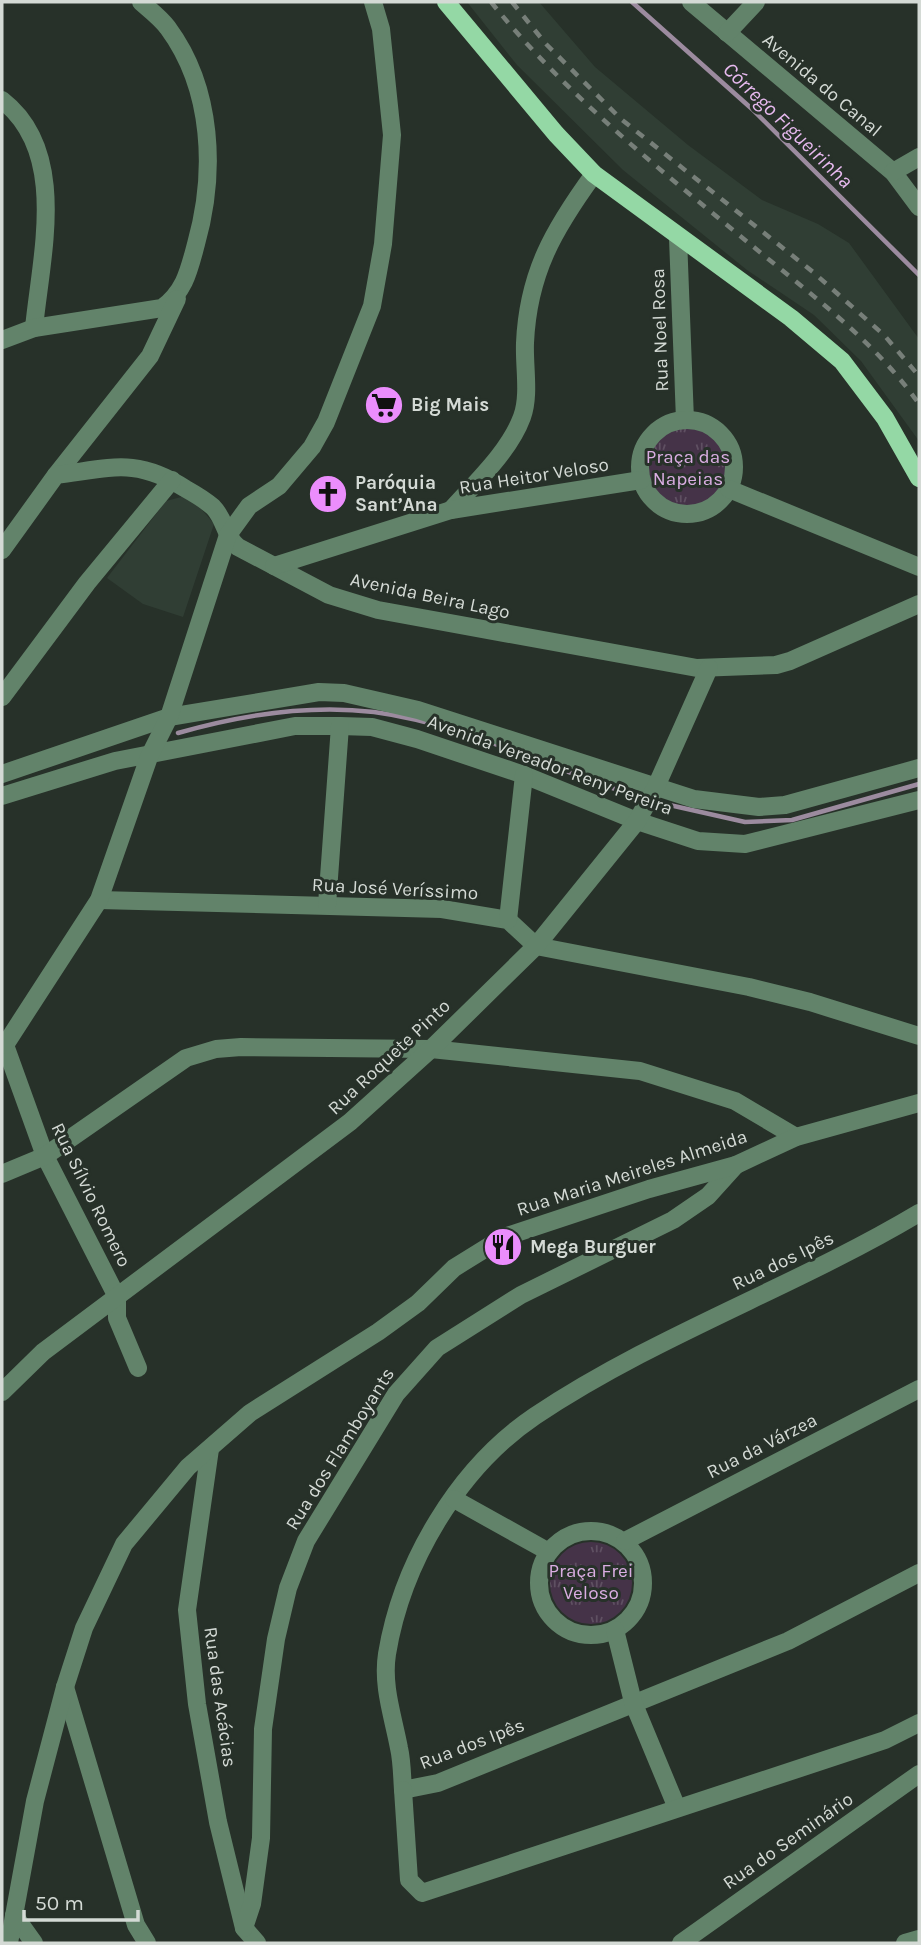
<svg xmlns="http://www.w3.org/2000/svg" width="921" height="1945" font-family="Karla,sans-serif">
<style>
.built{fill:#303e34}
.park{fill:url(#park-tufts)}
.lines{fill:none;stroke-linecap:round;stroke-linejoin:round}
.stream{stroke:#9c8b9f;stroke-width:4.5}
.minor{stroke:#62836a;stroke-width:18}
.major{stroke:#94d8a5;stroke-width:18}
.rail{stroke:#777f79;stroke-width:4.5;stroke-dasharray:9 9;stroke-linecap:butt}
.labels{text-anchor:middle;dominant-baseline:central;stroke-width:6;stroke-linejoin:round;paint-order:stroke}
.street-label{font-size:19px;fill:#d4dad5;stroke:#273129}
.poi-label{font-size:19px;font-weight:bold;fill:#d4dad5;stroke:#273129;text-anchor:start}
.park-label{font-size:19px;fill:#daade2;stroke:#273129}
.water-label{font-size:21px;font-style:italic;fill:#e6b9ee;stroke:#273129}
</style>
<defs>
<pattern id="park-tufts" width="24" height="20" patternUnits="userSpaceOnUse" patternTransform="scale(1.75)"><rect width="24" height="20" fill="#453348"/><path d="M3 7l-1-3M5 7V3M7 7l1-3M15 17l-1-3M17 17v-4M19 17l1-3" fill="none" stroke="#5f5062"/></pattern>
</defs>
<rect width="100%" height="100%" fill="#273129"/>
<g class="built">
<polygon points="467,2 539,2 595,67 688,145 762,200 818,224 849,243 919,339 919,441 861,361 814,315 747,270 623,170 517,65"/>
<polygon points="185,496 198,505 214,524 183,617 143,604 107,578 166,501"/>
</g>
<g class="park">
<circle cx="687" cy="468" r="45"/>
<circle cx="591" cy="1583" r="41"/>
</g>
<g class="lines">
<g class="stream">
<polyline points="632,2 752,109 919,275"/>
<path d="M178 733C241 715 308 704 374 712 466 724 551 770 639 797"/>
<polyline points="665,804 745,822 792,820 919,784"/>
</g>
<g class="minor">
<polyline points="691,2 893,172 919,207"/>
<polyline points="727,33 756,2"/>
<path d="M2 100C69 152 41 255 34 328"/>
<polyline points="893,172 919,157"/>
<polyline points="678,238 685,420"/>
<path d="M2 340 34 328 162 308C185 291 189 270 196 244 216 173 213 89 168 28 161 18 150 10 141 2"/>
<circle cx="687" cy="467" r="47"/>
<polyline points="56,475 150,356 177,299"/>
<polyline points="729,489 919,567"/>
<path d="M451 510C475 483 509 452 522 417 530 395 524 367 525 343 528 273 554 229 594 174"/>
<path d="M2 550 56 475C112 468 136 457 186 489 195 494 205 500 213 507 225 519 225 537 238 547L329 595 378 610 697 668 776 665 790 661 919 604"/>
<polyline points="274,566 451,510 641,480"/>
<polyline points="2,697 87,583 172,480"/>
<polyline points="2,774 169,717 319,692 344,693 418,710 694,799 759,807 785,805 919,768"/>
<polyline points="2,796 115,761 295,726 340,726 372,727 417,739 524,775 637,821 698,841 745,844 919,800"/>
<polyline points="99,900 442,909 508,920 536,946 749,987 810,1002 919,1036"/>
<polyline points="327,905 340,726"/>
<polyline points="508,920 524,775"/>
<polyline points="2,1042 5,1045 45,1156 117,1297 117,1318 138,1368"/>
<polyline points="5,1045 99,900 149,757 169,717 228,535 249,506 279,486 312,447 326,422 372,306 383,244 392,135 381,29 373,2"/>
<polyline points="2,1174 45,1156 186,1058 216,1049 241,1047 431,1049 640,1071 735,1101 796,1137"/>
<path d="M919 1213C795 1287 656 1335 535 1416 458 1468 402 1563 387 1654 382 1686 393 1716 399 1748 402 1761 402 1776 403 1790L438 1783 788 1641 919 1573"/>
<polyline points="2,1392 43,1352 350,1122 431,1049 536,946 637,821 655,789 709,668"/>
<polyline points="210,1449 187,1610 197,1704 218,1822 244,1928 257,1943"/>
<polyline points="454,1499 549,1552"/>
<circle cx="591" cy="1583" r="52"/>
<polyline points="625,1541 919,1389"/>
<polyline points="615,1630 633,1702 677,1808"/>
<polyline points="65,1687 136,1925 147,1943"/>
<polyline points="403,1790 409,1880 422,1893 885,1740 919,1723"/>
<polyline points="14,1915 34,1943"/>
<polyline points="244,1928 252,1904 261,1838 263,1729 276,1639 288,1588 306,1541 396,1394 437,1348 521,1295 673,1220 708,1196 736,1165"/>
<polyline points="9,1943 35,1801 65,1687 84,1628 124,1544 188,1467 250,1413 378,1332 418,1303 454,1268 504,1237 649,1189 736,1165 796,1137 919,1103"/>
<polyline points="681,1943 919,1774"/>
<polyline points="905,1943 919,1939"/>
</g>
<polyline class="major" points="446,2 556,134 594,174 791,318 842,361 885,418 919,478"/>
<g class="rail">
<path d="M491 2C565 94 659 169 750 244 809 293 875 341 919 404"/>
<polyline points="512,2 546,44 621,119 813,272 884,335 919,376"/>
</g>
</g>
<defs>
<g id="supermarket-disc" transform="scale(2.0125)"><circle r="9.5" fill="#eb8dfc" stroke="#273129"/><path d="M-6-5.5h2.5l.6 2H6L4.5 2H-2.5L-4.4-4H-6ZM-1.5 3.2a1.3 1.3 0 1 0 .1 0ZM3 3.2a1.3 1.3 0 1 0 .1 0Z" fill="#111"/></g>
<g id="church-disc" transform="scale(2.0125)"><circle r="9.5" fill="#eb8dfc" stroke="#273129"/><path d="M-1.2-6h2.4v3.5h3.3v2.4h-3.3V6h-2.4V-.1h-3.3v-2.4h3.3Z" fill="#111"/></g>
<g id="restaurant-disc" transform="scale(2.0125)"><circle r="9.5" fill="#eb8dfc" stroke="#273129"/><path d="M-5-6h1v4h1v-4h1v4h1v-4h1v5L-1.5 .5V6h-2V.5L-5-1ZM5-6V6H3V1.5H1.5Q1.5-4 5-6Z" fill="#111"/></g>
</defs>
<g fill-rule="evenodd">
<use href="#supermarket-disc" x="384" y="405"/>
<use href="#church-disc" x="328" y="494"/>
<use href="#restaurant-disc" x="503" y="1247"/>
</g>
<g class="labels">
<g class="street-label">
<text transform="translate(822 85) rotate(40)">Avenida do Canal</text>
<text transform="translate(660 330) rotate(-92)">Rua Noel Rosa</text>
<text transform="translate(534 476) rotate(-9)">Rua Heitor Veloso</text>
<text transform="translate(430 596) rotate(12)">Avenida Beira Lago</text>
<text transform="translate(550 765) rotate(20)">Avenida Vereador Reny Pereira</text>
<text transform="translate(395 889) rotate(3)">Rua José Veríssimo</text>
<text transform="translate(389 1057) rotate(-43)">Rua Roquete Pinto</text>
<text transform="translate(632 1173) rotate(-18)">Rua Maria Meireles Almeida</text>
<text transform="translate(91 1195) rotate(64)">Rua Sílvio Romero</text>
<text transform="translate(783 1261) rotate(-26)">Rua dos Ipês</text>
<text transform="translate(762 1446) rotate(-27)">Rua da Várzea</text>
<text transform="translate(340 1449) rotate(-58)">Rua dos Flamboyants</text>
<text transform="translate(220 1697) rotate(82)">Rua das Acácias</text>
<text transform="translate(472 1744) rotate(-21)">Rua dos Ipês</text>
<text transform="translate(788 1841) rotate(-35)">Rua do Seminário</text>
</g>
<g class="poi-label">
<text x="411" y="405">Big Mais</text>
<text x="355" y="483">Paróquia<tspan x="355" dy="22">Sant’Ana</tspan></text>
<text x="530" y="1247">Mega Burguer</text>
</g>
<g class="park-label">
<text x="688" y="457">Praça das<tspan x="688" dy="22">Napeias</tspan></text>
<text x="591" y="1571">Praça Frei<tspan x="591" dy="22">Veloso</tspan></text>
</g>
<g class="water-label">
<text transform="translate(788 125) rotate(44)">Córrego Figueirinha</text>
</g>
</g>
<rect width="921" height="1945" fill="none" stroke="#d4dad5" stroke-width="7"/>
<path d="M24 1910v10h114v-10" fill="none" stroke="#d4dad5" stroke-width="3.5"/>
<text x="35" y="1910" font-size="21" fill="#d4dad5" stroke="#273129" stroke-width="5" paint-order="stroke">50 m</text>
</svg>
